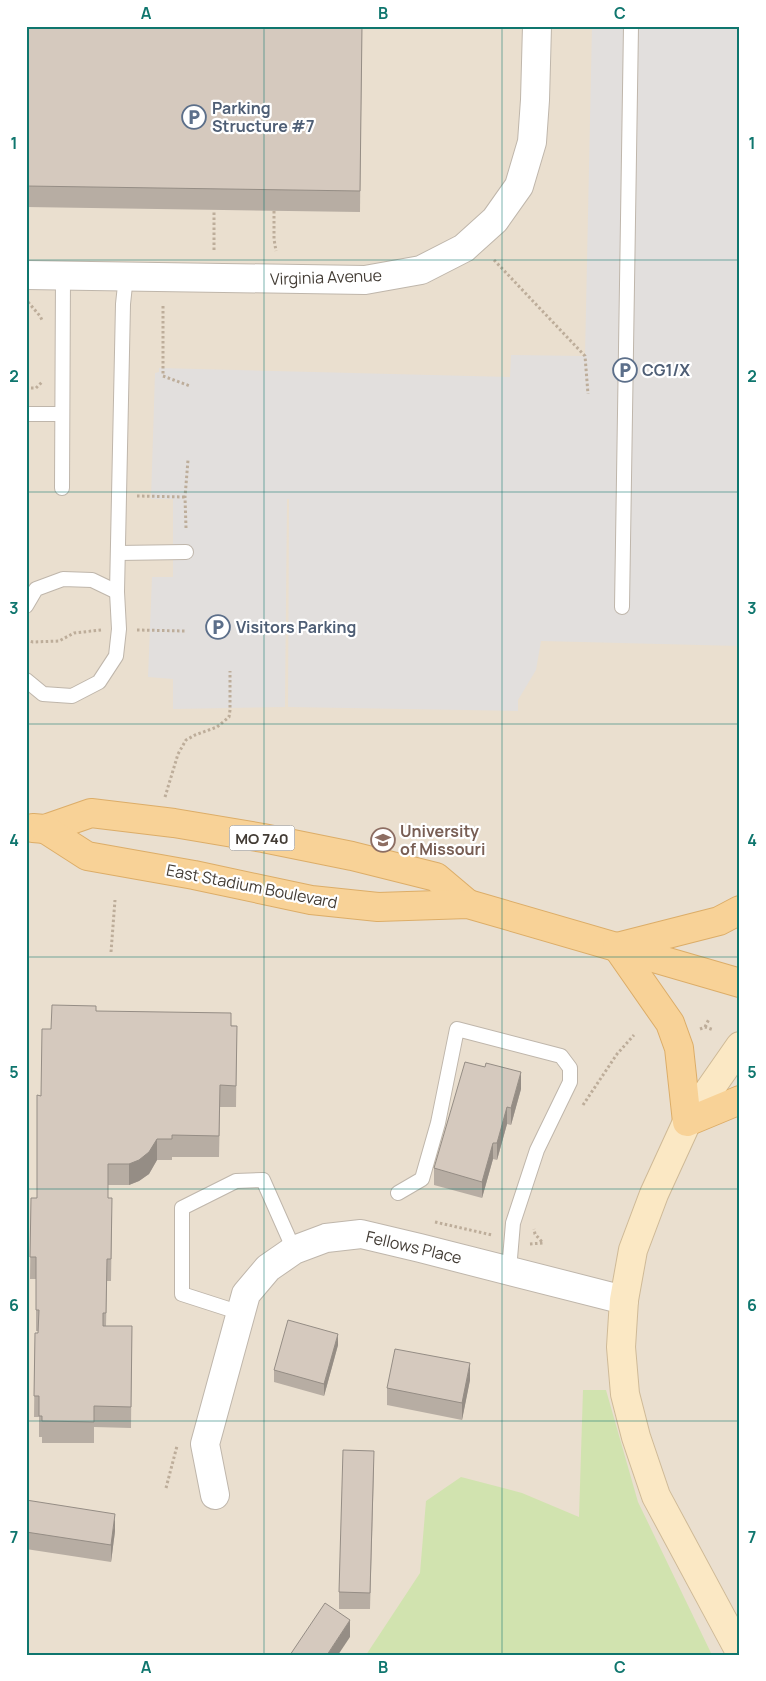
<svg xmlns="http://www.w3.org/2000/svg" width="766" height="1681" font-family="Manrope,sans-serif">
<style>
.education{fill:#eadfcf}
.green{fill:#d1e3af}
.parking{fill:#e2dfdd}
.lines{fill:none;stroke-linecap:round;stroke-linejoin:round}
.lane-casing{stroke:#bfb6ab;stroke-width:16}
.street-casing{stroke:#bfb6ab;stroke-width:30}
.secondary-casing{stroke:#cfba97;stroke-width:30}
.primary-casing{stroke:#dcad68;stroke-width:30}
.path{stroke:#bdad9a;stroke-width:3;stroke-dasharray:2.5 2.5;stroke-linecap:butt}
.lane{stroke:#fff;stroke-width:14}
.street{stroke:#fff;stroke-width:28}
.secondary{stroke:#fbe8c4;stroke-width:28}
.primary{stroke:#f8d297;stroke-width:28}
.wall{fill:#b7ada3}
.shaded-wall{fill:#958d85}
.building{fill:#d5c9be;stroke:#958d85}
.grid{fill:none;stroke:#0f766e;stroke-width:1;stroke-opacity:0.55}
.labels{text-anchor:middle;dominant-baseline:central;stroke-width:4.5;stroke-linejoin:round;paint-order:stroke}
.shield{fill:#fff;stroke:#7b7672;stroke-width:1}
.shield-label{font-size:15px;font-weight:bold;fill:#433c35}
.service-label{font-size:16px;font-weight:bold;fill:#4e5e75;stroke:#fff;text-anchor:start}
.street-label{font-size:16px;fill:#433c35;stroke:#fff}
.education-label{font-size:16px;font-weight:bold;fill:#785e54;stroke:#fff;text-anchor:start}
.neatline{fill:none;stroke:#0f766e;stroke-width:2}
.grid-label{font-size:16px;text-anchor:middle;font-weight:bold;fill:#0f766e}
</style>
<rect width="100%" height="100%" fill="#f1ece4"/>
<rect class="education" x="26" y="26" width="714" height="1629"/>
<polygon class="green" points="583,1390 606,1390 638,1502 712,1655 366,1655 420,1573 426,1501 461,1477 522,1493 579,1517"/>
<polygon class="parking" points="592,26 740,26 740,646 541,641 536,670 518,700 518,711 288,707 289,499 276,499 287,499 285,707 173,709 173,679 148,677 152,577 173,577 173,499 151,499 155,373 159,372 159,368 510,377 511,355 585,356"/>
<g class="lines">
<g class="lane-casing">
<g id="lane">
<polyline points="26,414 62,414"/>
<polyline points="62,488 63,276"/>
<polyline points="118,553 186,552"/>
<polyline points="26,606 36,589 63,579 92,580 117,592"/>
<polyline points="622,607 631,26"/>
<polyline points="26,680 43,694 72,696 99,682 116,656 119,629 117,592 123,304 126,276"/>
<polyline points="398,1193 422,1179 438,1123 457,1029 561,1056 570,1068 570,1082 537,1150 513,1223 509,1270"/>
<polyline points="241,1313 182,1294 182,1208 236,1181 263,1180 294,1250"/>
</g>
</g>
<g class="street-casing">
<g id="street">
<polyline points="26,275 365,280 421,270 464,248 495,220 519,186 532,142 535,100 537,26"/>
<polyline points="215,1495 205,1444 246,1294 268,1268 294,1250 326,1238 361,1234 420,1248 624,1300"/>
</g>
</g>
<g class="secondary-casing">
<polyline id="secondary" points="740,1046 687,1122 654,1194 633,1250 624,1300 621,1347 625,1394 636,1437 656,1496 740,1652"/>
</g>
<g class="primary-casing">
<g id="primary">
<polyline points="33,828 45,829 91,813 174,823 263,838 352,856 436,877 468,904"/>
<polyline points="45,829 87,856 194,875 311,900 378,907 468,904 740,983"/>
<polyline points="740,910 719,921 617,947 670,1023 679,1048 687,1122 740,1100"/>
</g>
</g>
<g class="path">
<polyline points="274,211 274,239 276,251"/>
<polyline points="214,250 214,210"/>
<polyline points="494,260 585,356 588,394"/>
<polyline points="28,302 40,316 42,320"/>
<polyline points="163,306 163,376 190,386"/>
<polyline points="26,388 36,388 43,381"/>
<polyline points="137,496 185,497"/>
<polyline points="186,528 185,497 188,460"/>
<polyline points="137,630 185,631"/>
<polyline points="26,640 33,642 59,641 74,633 101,630"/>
<polyline points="165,797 178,754 186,740 195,735 217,727 229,717 230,710 230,671"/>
<polyline points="111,952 115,900"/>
<polyline points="705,1027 709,1019"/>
<polyline points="700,1029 705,1027 714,1030"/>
<polyline points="583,1105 617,1054 634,1035"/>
<polyline points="435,1222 492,1235"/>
<polyline points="530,1244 543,1243 535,1234 534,1229"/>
<polyline points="166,1488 177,1446"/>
</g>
<use href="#lane" class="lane"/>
<use href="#street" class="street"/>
<use href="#secondary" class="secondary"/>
<use href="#primary" class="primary"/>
</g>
<g class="wall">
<polygon points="26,26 362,26 360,212 26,207"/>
<polygon points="96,1011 237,1026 236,1107 220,1107 219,1157 172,1157 172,1160 157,1160 149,1174 139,1181 129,1185 108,1185 108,1198 112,1219 111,1281 107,1281 106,1326 132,1326 131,1428 94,1427 94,1443 42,1443 42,1437 39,1437 39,1417 34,1417 35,1333 38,1333 38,1331 36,1331 36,1279 30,1279 31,1198 37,1198 41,1096 51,1029"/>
<polygon points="521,1089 511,1125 507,1124 497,1160 493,1159 482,1198 434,1185 434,1168"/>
<polygon points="338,1345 324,1396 274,1382 274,1370"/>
<polygon points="470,1380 462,1420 387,1405 387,1388"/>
<polygon points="374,1468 370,1609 339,1609 339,1592"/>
<polygon points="26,1500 115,1531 111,1562 26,1549"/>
</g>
<g class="shaded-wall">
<polygon points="521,1072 521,1089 511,1125 511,1108"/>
<polygon points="507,1107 507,1124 497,1160 497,1143"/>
<polygon points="157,1139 157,1160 149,1174 139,1181 129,1185 129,1164"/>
<polygon points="493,1143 493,1159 482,1198 482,1182"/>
<polygon points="338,1334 338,1345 324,1396 324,1384"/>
<polygon points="470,1363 470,1380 462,1420 462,1403"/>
<polygon points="115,1514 115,1531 111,1562 111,1545"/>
<polygon points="350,1620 350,1637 338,1655 327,1655"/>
</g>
<g class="building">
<polygon points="26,26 362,26 360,191 26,186"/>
<polygon points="52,1005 96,1006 96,1011 231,1013 231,1026 237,1026 236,1086 220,1085 219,1136 172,1135 172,1139 157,1139 149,1152 139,1160 129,1164 108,1164 108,1198 112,1198 111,1259 107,1259 106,1313 103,1313 103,1326 132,1326 131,1407 94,1406 94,1422 42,1421 42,1416 39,1416 39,1396 34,1396 35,1333 38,1333 39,1310 36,1310 36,1257 30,1257 31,1198 37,1198 37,1095 41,1096 42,1029 51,1029"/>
<polygon points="465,1062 485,1067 486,1063 521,1072 511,1108 507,1107 497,1143 493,1143 482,1182 434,1168"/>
<polygon points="288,1320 338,1334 324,1384 274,1370"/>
<polygon points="395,1349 470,1363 462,1403 387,1388"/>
<polygon points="343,1450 374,1451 370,1593 339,1592"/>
<polygon points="26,1500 115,1514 111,1545 26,1532"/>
<polygon points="325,1603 350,1620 327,1655 290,1655"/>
</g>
<path class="grid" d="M264 26V1655M502 26V1655M26 260H740M26 492H740M26 724H740M26 957H740M26 1189H740M26 1421H740"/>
<defs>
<g id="parking-ring" transform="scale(1.25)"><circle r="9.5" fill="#fff" stroke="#5c6f8a" stroke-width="1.5"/><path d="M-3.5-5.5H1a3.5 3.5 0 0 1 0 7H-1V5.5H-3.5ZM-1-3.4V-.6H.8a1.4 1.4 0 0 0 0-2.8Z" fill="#5c6f8a"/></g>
<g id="university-ring" transform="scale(1.25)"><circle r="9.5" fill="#fff" stroke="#8d6e63" stroke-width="1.5"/><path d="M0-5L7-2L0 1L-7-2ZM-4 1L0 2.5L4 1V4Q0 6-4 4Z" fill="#8d6e63"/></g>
</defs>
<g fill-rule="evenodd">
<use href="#parking-ring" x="194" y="117"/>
<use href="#parking-ring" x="625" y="370"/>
<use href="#parking-ring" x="218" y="627"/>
<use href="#university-ring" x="383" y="840"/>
</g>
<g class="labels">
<rect class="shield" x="229.5" y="825.5" width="65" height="25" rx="4"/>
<g class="shield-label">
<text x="262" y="838">MO 740</text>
</g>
<g class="service-label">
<text x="212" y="108">Parking<tspan x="212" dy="18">Structure #7</tspan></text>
<text x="642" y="370">CG1/X</text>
<text x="236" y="627">Visitors Parking</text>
</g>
<g class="street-label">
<text transform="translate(326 277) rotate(-2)">Virginia Avenue</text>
<text transform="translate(252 886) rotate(11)">East Stadium Boulevard</text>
<text transform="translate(414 1247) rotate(13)">Fellows Place</text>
</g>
<g class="education-label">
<text x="400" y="831">University<tspan x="400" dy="18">of Missouri</tspan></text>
</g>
</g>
<rect width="766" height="1681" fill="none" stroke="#ffffff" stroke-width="55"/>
<rect x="28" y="28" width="710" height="1626" class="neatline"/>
<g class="grid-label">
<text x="146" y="19">A</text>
<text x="383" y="19">B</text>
<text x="620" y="19">C</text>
<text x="14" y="149">1</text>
<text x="752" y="149">1</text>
<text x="14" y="382">2</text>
<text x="752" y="382">2</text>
<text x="14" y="614">3</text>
<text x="752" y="614">3</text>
<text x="14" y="846">4</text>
<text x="752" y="846">4</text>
<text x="14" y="1078">5</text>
<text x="752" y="1078">5</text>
<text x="14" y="1311">6</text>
<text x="752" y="1311">6</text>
<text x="14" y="1543">7</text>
<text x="752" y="1543">7</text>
<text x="146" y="1673">A</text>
<text x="383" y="1673">B</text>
<text x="620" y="1673">C</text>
</g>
</svg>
